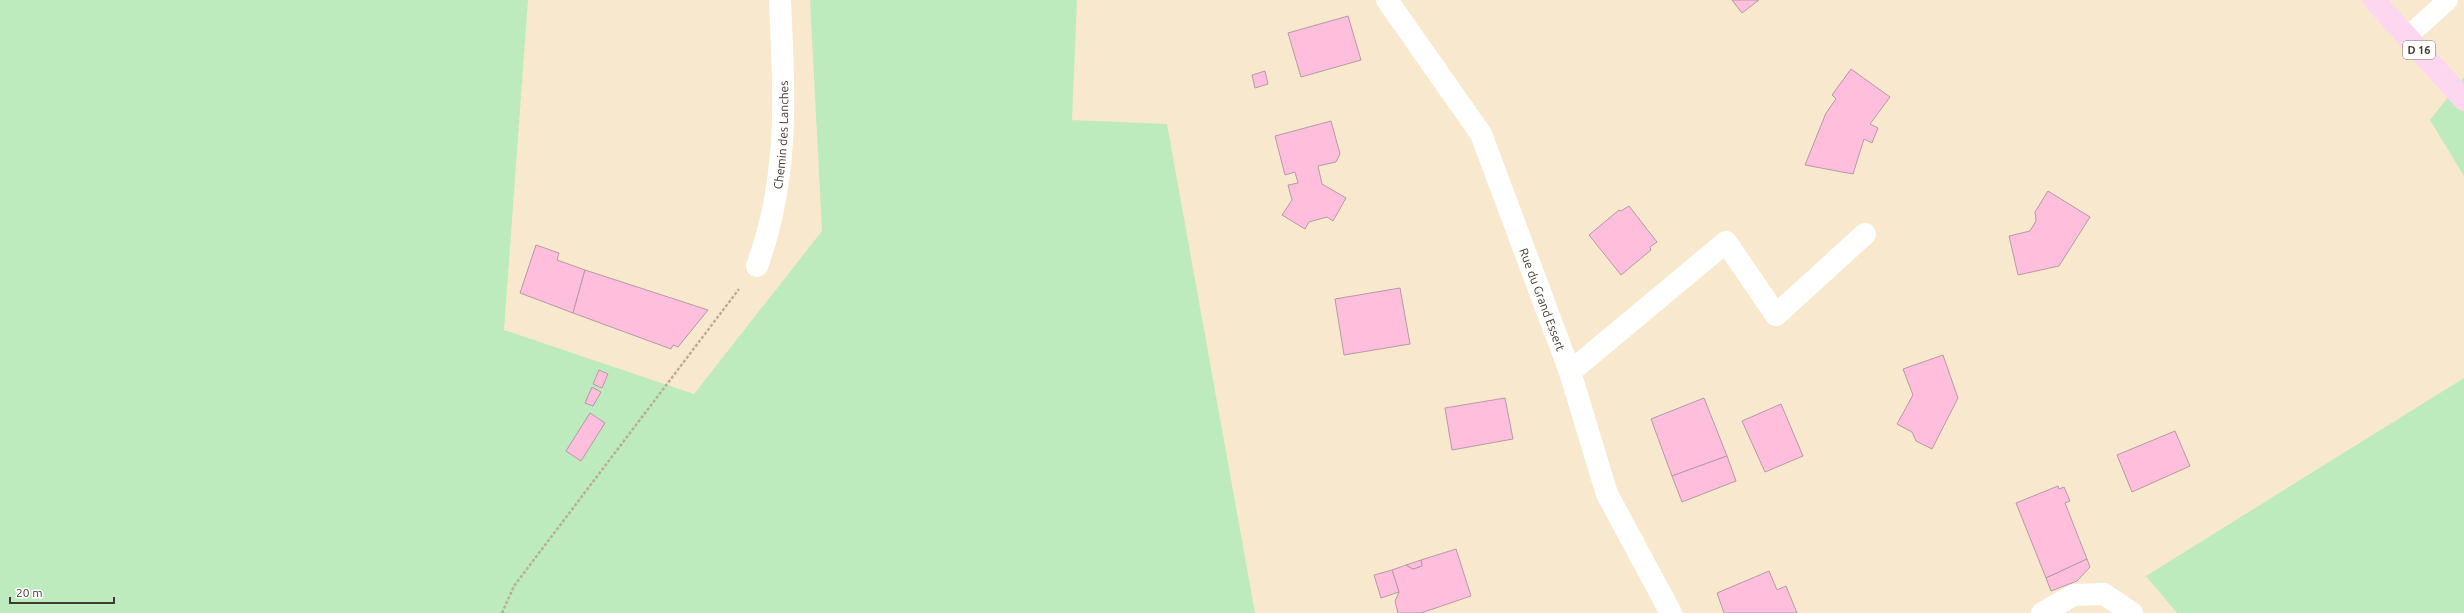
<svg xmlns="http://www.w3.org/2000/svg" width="2464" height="613" font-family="Ubuntu,sans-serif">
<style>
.green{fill:#bdebbd}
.building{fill:#febedc;stroke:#b699a6}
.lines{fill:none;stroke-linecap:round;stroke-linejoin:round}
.path{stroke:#baae99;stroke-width:2.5;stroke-dasharray:3 2;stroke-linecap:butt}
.lane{stroke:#fff;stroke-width:20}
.street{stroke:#fff;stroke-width:22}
.primary{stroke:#fcd7ef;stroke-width:22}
.labels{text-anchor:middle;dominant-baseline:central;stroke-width:3;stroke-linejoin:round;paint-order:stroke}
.shield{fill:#fff;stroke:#79756e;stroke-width:1}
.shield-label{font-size:11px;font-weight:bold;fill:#403a30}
.street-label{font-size:12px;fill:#403a30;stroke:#fff}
</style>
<rect width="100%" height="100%" fill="#f8e9ce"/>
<g class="green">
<polygon points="0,0 528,0 504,330 694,394 822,231 810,0 1077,0 1072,120 1167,124 1255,613 0,613"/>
<polygon points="2464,77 2464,176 2430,120"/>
<polygon points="2464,378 2464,613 2177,613 2146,576"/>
</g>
<g class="building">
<polygon points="1732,0 1759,0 1742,13"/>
<polygon points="1348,16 1361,60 1301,77 1288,33"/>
<polygon points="1851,69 1890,97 1870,124 1878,128 1872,143 1864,139 1853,174 1805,165 1826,113 1836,99 1832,95"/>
<polygon points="1265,71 1268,84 1255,88 1252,75"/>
<polygon points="1331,121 1340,154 1336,162 1318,166 1322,184 1346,198 1333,221 1327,217 1309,222 1305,229 1282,215 1292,200 1288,185 1298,183 1295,172 1285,175 1275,136"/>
<polygon points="2048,191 2090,217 2059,266 2018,275 2009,236 2030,231 2036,221 2035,212"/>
<polygon points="1629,206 1657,242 1650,247 1651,250 1621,275 1589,235 1619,210 1621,211"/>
<polygon points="536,245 559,253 557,260 585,270 573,313 520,293"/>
<polygon points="585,270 708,310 678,347 673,345 671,349 573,313"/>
<polygon points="1400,288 1410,344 1344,355 1335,299"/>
<polygon points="1943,355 1958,398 1932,449 1916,441 1912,432 1897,424 1913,395 1903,369"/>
<polygon points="599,370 608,374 602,388 593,384"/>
<polygon points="592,387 601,392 593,406 585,403"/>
<polygon points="1505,398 1513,439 1452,450 1445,408"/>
<polygon points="1704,398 1727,456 1672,476 1651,419"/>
<polygon points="1781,404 1803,456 1765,472 1742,421"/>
<polygon points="590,413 605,423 581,461 566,451"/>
<polygon points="2175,431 2190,466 2132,492 2117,455"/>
<polygon points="1727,456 1736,481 1682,502 1672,476"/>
<polygon points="2058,486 2059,489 2064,487 2070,501 2065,503 2087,559 2046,578 2016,503"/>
<polygon points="1456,549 1471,596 1421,613 1398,613 1395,601 1399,592 1392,570 1406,565 1413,569 1422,566 1421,560"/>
<polygon points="2087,559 2090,567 2077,581 2051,591 2046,578"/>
<polygon points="1421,560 1422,566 1413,569 1406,565"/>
<polygon points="1392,570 1399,592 1381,598 1374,575"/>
<polygon points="1769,571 1777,590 1786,586 1797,613 1724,613 1717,593"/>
</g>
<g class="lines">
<polyline class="path" points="502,613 514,586 739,289"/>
<polyline class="lane" points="2407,37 2448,0"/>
<g class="street">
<path id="s1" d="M1387 0 1481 134 1570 372 1607 494 1671 613"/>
<path id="s2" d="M757 266C790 176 784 93 780 0"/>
<polyline points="1570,372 1726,242 1776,315 1865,234"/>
<polyline points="2042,613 2074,595 2104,594 2132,613"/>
</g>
<polyline class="primary" points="2374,0 2464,100"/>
</g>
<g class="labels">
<rect class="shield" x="2403" y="41" width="32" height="18" rx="3"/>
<g class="shield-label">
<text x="2419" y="50">D 16</text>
</g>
<g class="street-label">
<text stroke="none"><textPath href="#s2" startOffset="134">Chemin des Lanches</textPath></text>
<text stroke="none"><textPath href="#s1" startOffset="340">Rue du Grand Essert</textPath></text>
</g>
</g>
<path d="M10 597v6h104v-6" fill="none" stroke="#403a30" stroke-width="2"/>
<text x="16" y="597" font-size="12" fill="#403a30" stroke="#ffffff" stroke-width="3" paint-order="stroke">20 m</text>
</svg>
